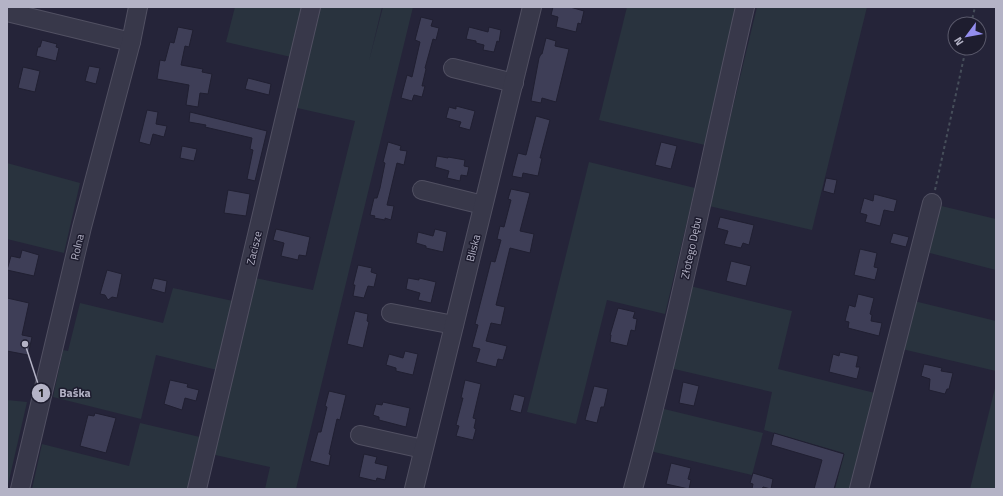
<svg xmlns="http://www.w3.org/2000/svg" width="1003" height="496" font-family="'Titillium Web',sans-serif">
<style>
.green{fill:#29333e}
.building{fill:#3e3e57;stroke:#201f31}
.lines{fill:none;stroke-linecap:round;stroke-linejoin:round}
.minor-casing{stroke:#515062;stroke-width:20}
.path{stroke:#464e5a;stroke-width:2;stroke-dasharray:3 3;stroke-linecap:butt}
.minor{stroke:#38384a;stroke-width:18}
.labels{text-anchor:middle;dominant-baseline:central;stroke-width:3;stroke-linejoin:round;paint-order:stroke}
.street-label{font-size:11px;fill:#b4b3c6;stroke:#1e1d2f}
.leader{fill:none;stroke:#b4b3c6;stroke-width:1.5}
.callout-dot{fill:#b4b3c6;stroke:#1e1d2f;stroke-width:1.5}
.mark-label{font-size:12px;text-anchor:middle;font-weight:bold;fill:#111}
.callout-label{font-size:12px;text-anchor:middle;font-weight:bold;fill:#b4b3c6;stroke:#1e1d2f;stroke-width:3;stroke-linejoin:round;paint-order:stroke}
</style>
<rect width="100%" height="100%" fill="#252439"/>
<g class="green">
<polygon points="235,7 303,7 291,57 226,42"/>
<polygon points="317,7 382,7 369,61 383,7 413,7 296,489 265,489 270,467 211,454 251,277 313,290 355,121 293,107"/>
<polygon points="627,7 739,7 705,145 599,120"/>
<polygon points="757,7 867,7 812,230 709,206"/>
<polygon points="589,162 695,188 665,314 607,300 576,424 527,412"/>
<polygon points="7,163 80,183 64,253 7,239"/>
<polygon points="937,205 996,219 996,270 926,252"/>
<polygon points="690,286 792,311 778,369 875,393 853,489 835,489 844,453 764,430 772,392 670,368"/>
<polygon points="173,288 233,301 217,370 156,355 141,419 53,397 63,350 68,351 80,303 163,323"/>
<polygon points="914,301 996,321 996,371 902,349"/>
<polygon points="996,384 996,489 970,489"/>
<polygon points="7,400 27,402 7,489"/>
<polygon points="660,408 763,433 752,475 650,451"/>
<polygon points="140,423 200,437 188,489 32,489 42,444 129,466"/>
</g>
<g class="building">
<polygon points="553,7 570,7 584,11 581,24 578,23 576,32 556,27 558,17 551,15"/>
<polygon points="421,17 433,20 431,26 439,28 436,40 433,39 425,68 426,69 422,86 425,86 422,97 414,95 412,101 401,98 407,75 412,77 420,42 415,40"/>
<polygon points="178,27 193,30 189,47 185,46 181,65 203,69 202,72 212,74 208,94 200,93 198,107 186,105 189,85 157,79 160,60 165,61 170,42 174,43"/>
<polygon points="469,27 488,32 489,27 501,30 499,42 497,41 494,52 483,50 484,45 476,43 476,41 466,39"/>
<polygon points="546,38 556,41 555,46 569,49 556,102 542,98 541,103 531,101 539,58 541,54 542,54"/>
<polygon points="42,40 57,44 56,47 59,48 56,61 36,56 38,47 40,47"/>
<polygon points="89,66 100,68 96,84 85,81"/>
<polygon points="23,67 40,71 35,92 18,88"/>
<polygon points="248,78 271,84 269,95 245,89"/>
<polygon points="456,106 475,111 470,130 459,127 461,122 446,118 449,107 456,109"/>
<polygon points="147,110 158,112 156,124 167,126 164,137 153,134 150,145 139,142"/>
<polygon points="190,112 267,131 255,181 247,179 253,150 250,149 252,138 205,127 206,125 189,122"/>
<polygon points="536,116 550,120 540,158 542,158 538,176 523,173 522,178 512,176 518,153 526,155"/>
<polygon points="388,142 401,146 400,150 407,151 404,165 397,163 387,205 394,206 391,220 385,218 385,220 374,218 375,216 370,215 374,198 377,198 380,188 385,163 383,162"/>
<polygon points="661,142 677,146 671,169 655,165"/>
<polygon points="182,146 197,149 194,161 180,158"/>
<polygon points="437,156 448,158 448,157 465,160 464,166 469,167 467,176 461,175 460,181 447,178 449,171 435,167"/>
<polygon points="826,178 837,180 834,194 823,191"/>
<polygon points="511,189 530,193 520,231 534,234 530,253 510,248 496,305 505,307 501,325 491,323 486,341 507,346 503,360 498,359 496,367 476,362 480,349 472,347 478,325 475,324 491,261 495,262 501,240 497,239 500,226 504,227 511,200 508,199"/>
<polygon points="228,190 250,194 246,216 224,213"/>
<polygon points="874,194 897,200 894,212 884,210 880,226 865,222 867,215 860,213 864,198 873,201"/>
<polygon points="720,217 754,225 749,245 743,243 741,248 724,244 728,231 717,228"/>
<polygon points="276,229 310,237 306,256 299,255 298,260 281,256 284,243 273,240"/>
<polygon points="435,229 447,232 443,252 426,248 426,246 416,243 418,232 433,236"/>
<polygon points="893,233 909,237 906,247 890,243"/>
<polygon points="860,249 877,253 874,267 878,268 875,280 854,275"/>
<polygon points="22,250 39,255 34,276 7,270 11,256 20,258"/>
<polygon points="731,261 751,266 746,286 726,281"/>
<polygon points="358,265 372,268 371,272 377,274 374,287 368,286 364,298 353,296 355,285 353,285"/>
<polygon points="107,270 122,274 117,298 112,297 108,300 105,295 100,294"/>
<polygon points="154,278 167,281 165,293 151,289"/>
<polygon points="408,278 419,280 419,278 436,282 431,303 418,300 420,293 406,289"/>
<polygon points="858,294 874,298 870,314 872,315 871,321 882,323 879,336 848,328 849,322 845,321 849,305 855,307"/>
<polygon points="7,298 29,303 22,335 32,337 28,355 7,351"/>
<polygon points="618,308 635,312 633,318 637,319 635,331 631,330 627,346 610,342 611,335 610,335"/>
<polygon points="355,311 368,314 367,321 369,322 363,348 347,344"/>
<polygon points="405,351 418,354 413,375 396,371 396,368 386,365 389,354 403,358"/>
<polygon points="840,352 858,356 858,358 856,367 860,367 857,379 829,372 833,354 839,356"/>
<polygon points="924,364 942,368 941,371 953,373 949,389 947,389 945,394 929,390 930,379 921,376"/>
<polygon points="170,380 188,384 187,387 199,390 196,401 185,398 182,410 164,404"/>
<polygon points="465,380 481,384 473,418 476,419 474,428 476,429 473,440 456,436 459,426 456,425 463,398 461,398"/>
<polygon points="683,382 699,386 694,406 679,403"/>
<polygon points="594,386 608,389 604,407 601,407 597,423 585,420"/>
<polygon points="329,391 346,395 340,420 337,419 329,454 331,455 329,466 310,461 318,432 321,432 327,407 325,406"/>
<polygon points="514,394 525,397 521,413 510,410"/>
<polygon points="383,402 410,408 406,427 379,420 379,417 373,415 376,404 382,405"/>
<polygon points="95,413 116,418 106,453 80,446 88,415 94,416"/>
<polygon points="774,433 844,454 834,489 814,489 822,460 771,445"/>
<polygon points="364,454 377,457 375,463 388,466 385,480 377,478 376,481 359,477"/>
<polygon points="671,463 691,468 688,479 691,480 689,489 666,484"/>
<polygon points="753,473 773,479 771,489 763,487 762,489 752,489 753,484 750,483"/>
</g>
<g class="lines">
<g class="minor-casing">
<g id="minor">
<polyline points="7,12 131,42"/>
<polyline points="453,68 514,83"/>
<polyline points="422,190 483,205"/>
<polyline points="391,313 454,325"/>
<polyline points="360,435 423,449"/>
<polyline points="20,489 82,227 131,42 138,7"/>
<polyline points="197,489 311,7"/>
<polyline points="414,489 532,7"/>
<path d="M633 489C676 330 708 168 745 7"/>
<polyline points="859,489 932,203"/>
</g>
</g>
<g class="path">
<polyline points="971,24 975,7"/>
<polyline points="935,190 966,48"/>
</g>
<use href="#minor" class="minor"/>
</g>
<g class="labels">
<g class="street-label">
<text transform="translate(77 247) rotate(-77)">Rolna</text>
<text transform="translate(254 248) rotate(-77)">Zacisze</text>
<text transform="translate(473 248) rotate(-76)">Bliska</text>
<text transform="translate(691 248) rotate(-78)">Złotego Dębu</text>
</g>
</g>
<path class="leader" d="M25 344L41 393"/>
<g class="callout-dot">
<circle cx="25" cy="344" r="4"/>
<circle cx="41" cy="393" r="10"/>
</g>
<g class="mark-label">
<text x="41" y="397">1</text>
</g>
<g class="callout-label">
<text x="75" y="397">Baśka</text>
</g>
<rect width="1003" height="496" fill="none" stroke="#b4b3c6" stroke-width="16"/>
<g transform="translate(967 36) rotate(238)"><circle r="19" fill="#1e1d2f" stroke="#5a596b"/>
<path d="M0-3L7 15L0 10L-7 15Z" fill="#948eef"/>
<text y="-6" font-size="11" font-weight="bold" text-anchor="middle" fill="#b4b3c6">N</text>
</g>
</svg>
